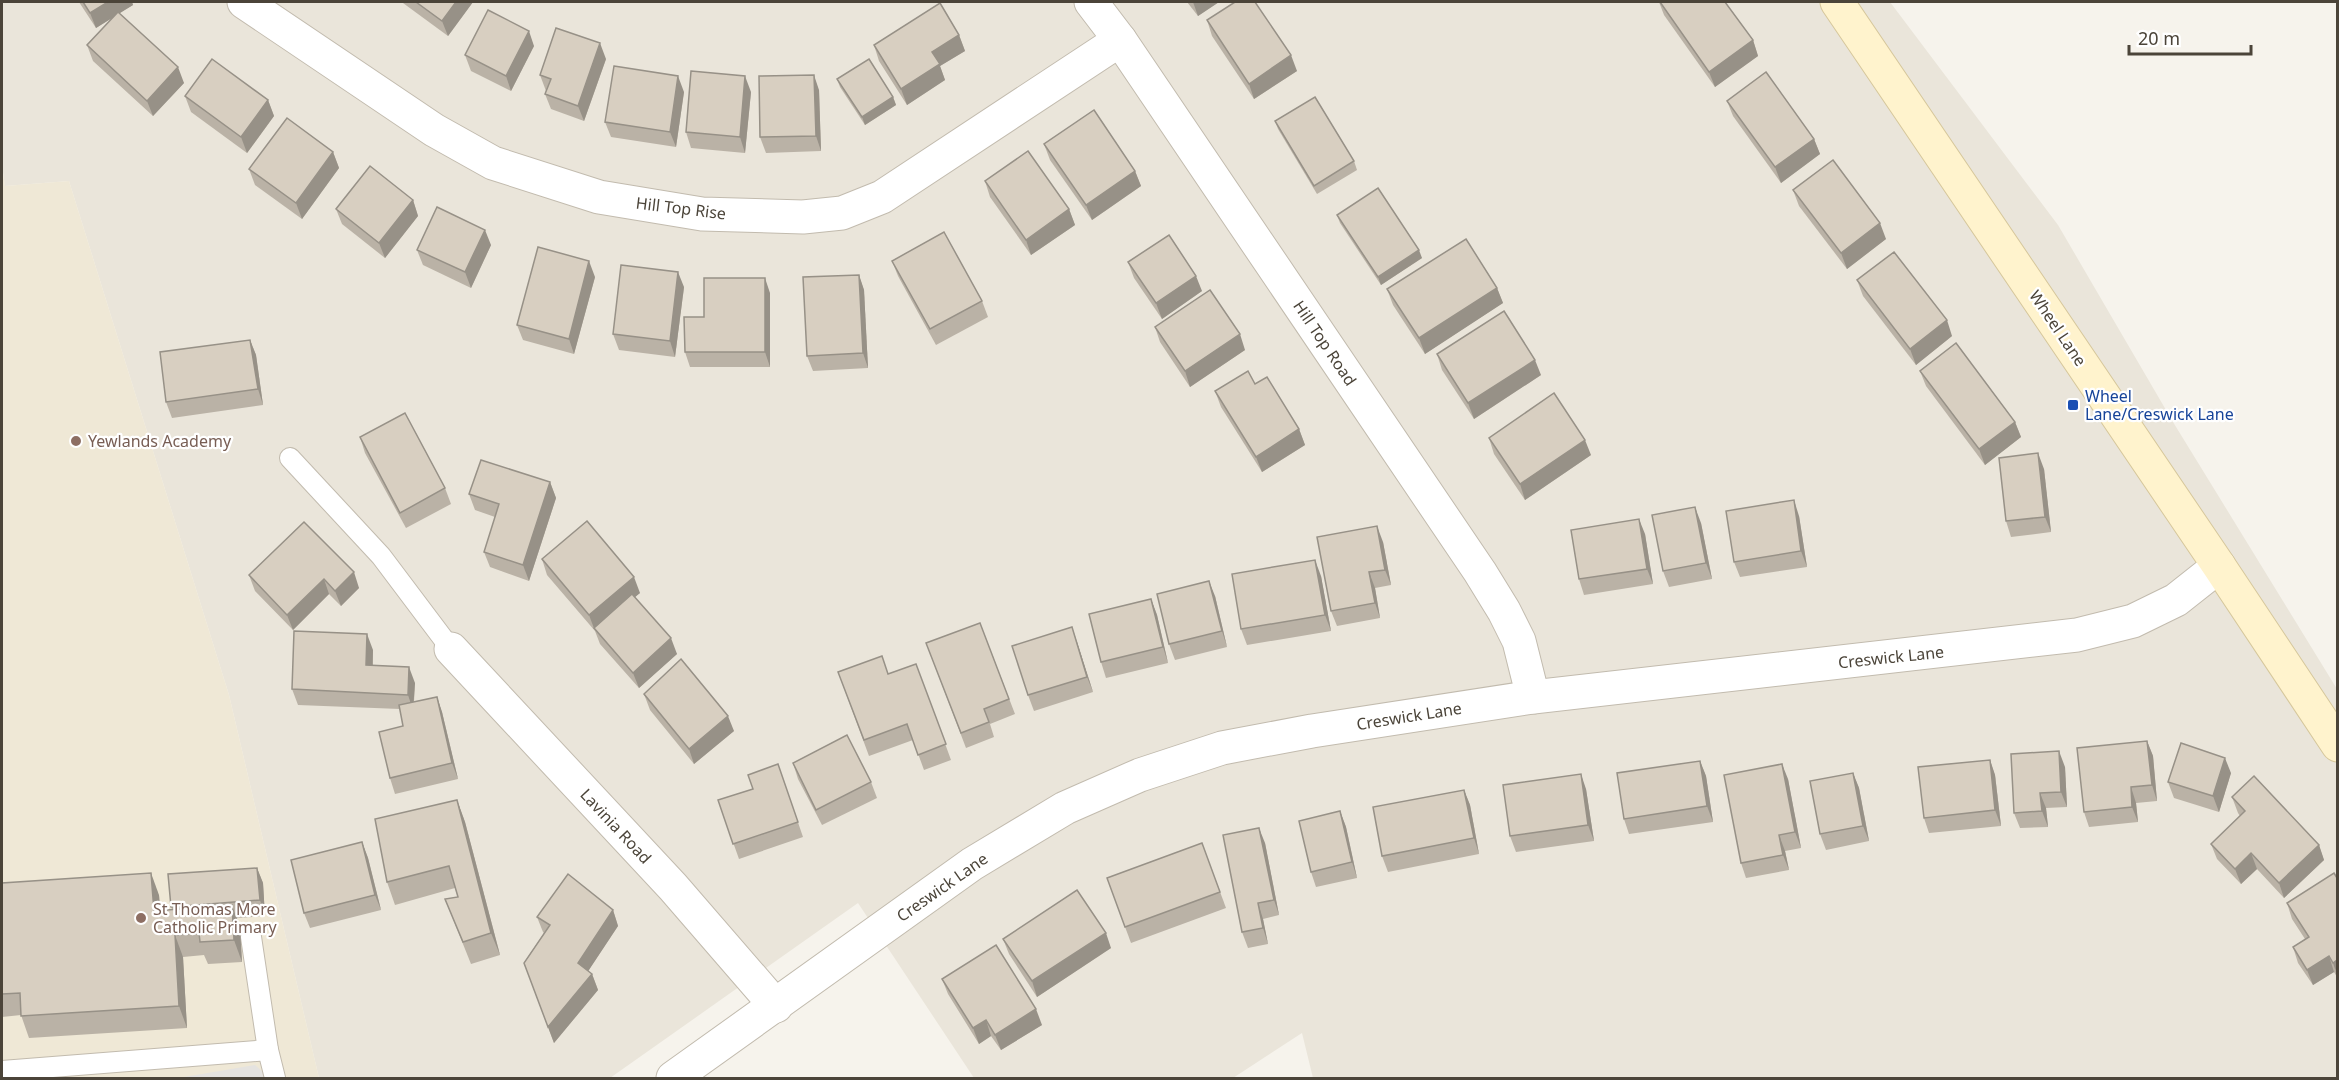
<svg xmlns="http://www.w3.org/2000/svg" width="2339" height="1080" font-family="'Noto Sans',sans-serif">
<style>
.residential{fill:#eae5da}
.education{fill:#efe8d6}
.parking{fill:#e5e3e0}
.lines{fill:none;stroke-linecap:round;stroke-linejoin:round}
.lane-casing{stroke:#c2bbae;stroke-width:22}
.street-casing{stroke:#c2bbae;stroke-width:35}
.secondary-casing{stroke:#d6c79b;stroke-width:35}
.lane{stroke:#fff;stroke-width:20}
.street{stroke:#fff;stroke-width:33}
.secondary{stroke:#fff3cd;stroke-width:33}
.wall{fill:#bab2a6}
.shaded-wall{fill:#979187}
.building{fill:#d8cfc1;stroke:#979187;stroke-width:1.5}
.transit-dot{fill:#1a4fb4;stroke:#fff;stroke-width:2}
.education-dot{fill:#8d6e63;stroke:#fff;stroke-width:2}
.labels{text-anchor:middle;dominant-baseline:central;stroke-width:4.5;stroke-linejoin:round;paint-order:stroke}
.street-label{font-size:16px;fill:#4b4439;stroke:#fff}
.transit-label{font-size:16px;fill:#164399;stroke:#fff;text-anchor:start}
.education-label{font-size:16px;fill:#785e54;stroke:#fff;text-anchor:start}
</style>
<rect width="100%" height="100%" fill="#f6f3ec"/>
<polygon class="residential" points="2,2 1890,2 2058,225 2173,422 2337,689 2337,1078 1313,1078 1302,1033 1233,1078 974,1078 858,903 610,1078 319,1078 229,695 69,181 5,186 2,166"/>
<polygon class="education" points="2,166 5,186 69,181 229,695 319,1078 2,1078"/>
<polygon class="parking" points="255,1065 270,1078 178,1078"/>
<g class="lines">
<g class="lane-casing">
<g id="lane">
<polyline points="290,458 381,556 451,649"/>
<polyline points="251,937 268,1050 275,1078"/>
<polyline points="2,1071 268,1050"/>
</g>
</g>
<g class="street-casing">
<g id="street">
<polyline points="244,2 434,130 493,163 599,197 702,214 803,217 842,213 882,197 1120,40"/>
<polyline points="1091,2 1120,40 1480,572 1504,611 1519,641 1533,697"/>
<polyline points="451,649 673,887 776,1006"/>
<polyline points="673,1078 972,864 1065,808 1140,775 1222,748 1312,731 1533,697 2077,635 2133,621 2176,600 2219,566"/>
</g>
</g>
<g class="secondary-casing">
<polyline id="secondary" points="1837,2 2219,566 2338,745"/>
</g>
<use href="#lane" class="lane"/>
<use href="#street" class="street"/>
<use href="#secondary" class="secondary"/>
</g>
<g class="wall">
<polygon points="79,2 132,2 133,5 119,13 184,83 153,116 93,61 87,45 112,18 96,28"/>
<polygon points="403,2 473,2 448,36 403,3"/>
<polygon points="1187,2 1219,2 1198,16"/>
<polygon points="1659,2 1725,2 1753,40 1758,56 1715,87 1664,15"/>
<polygon points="1207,20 1297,71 1254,99 1212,36"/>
<polygon points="959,35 965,51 940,66 945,80 907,105 879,61 874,45"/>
<polygon points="534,46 511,91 471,71 465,55"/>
<polygon points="606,59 584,121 551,109 545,94 546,91 540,75"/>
<polygon points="837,79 893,97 896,105 865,125 840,87"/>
<polygon points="819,90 821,151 766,153 760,137"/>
<polygon points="684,92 676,147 611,137 605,122"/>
<polygon points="751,92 745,153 691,148 686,132"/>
<polygon points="185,96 268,100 274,116 247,153 191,112"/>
<polygon points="1727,101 1814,139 1820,154 1781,183 1733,116"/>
<polygon points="1275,121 1354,161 1357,170 1317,194 1278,129"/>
<polygon points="1044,144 1135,171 1141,186 1092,220 1050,160"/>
<polygon points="333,152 339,168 302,219 255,185 249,169"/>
<polygon points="985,181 1069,209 1075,225 1031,255 990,197"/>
<polygon points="1793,190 1886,239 1847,269 1799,206"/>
<polygon points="413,200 418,216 385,258 342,224 336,209"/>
<polygon points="1337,215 1422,258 1381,285 1340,223"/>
<polygon points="491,245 471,288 423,265 417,250"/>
<polygon points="892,261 982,301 988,317 936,345 898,276"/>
<polygon points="1128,262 1202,291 1162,319 1134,278"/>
<polygon points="859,275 864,290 868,368 813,371 807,356"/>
<polygon points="595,277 574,354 523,340 517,325"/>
<polygon points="1857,280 1952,336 1916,365 1863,296"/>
<polygon points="684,287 675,357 619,350 613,334"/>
<polygon points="1497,288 1503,303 1425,354 1393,305 1387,289"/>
<polygon points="770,293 770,367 690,367 685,352 704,317"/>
<polygon points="1155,327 1245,350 1190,387 1160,342"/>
<polygon points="250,340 256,355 263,405 172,418 166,402"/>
<polygon points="1437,354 1541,375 1474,419 1442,370"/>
<polygon points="1920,371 2015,422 2021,437 1985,465 1926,386"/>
<polygon points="1215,391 1299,429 1305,445 1262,472 1221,407"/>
<polygon points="360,437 445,488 451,504 406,528 365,453"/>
<polygon points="1489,438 1591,455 1525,500 1494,454"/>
<polygon points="2044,469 2051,532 2011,537 2006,521"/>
<polygon points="550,482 556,498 529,581 490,567 484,552 495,517 475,510 469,494"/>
<polygon points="1799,516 1807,567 1740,577 1734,562"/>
<polygon points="304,522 359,588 341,606 329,594 293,630 255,591 249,575"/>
<polygon points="1701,523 1712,579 1669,587 1663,571"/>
<polygon points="1645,534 1653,584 1584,595 1579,579"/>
<polygon points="1383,542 1391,585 1375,588 1380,618 1337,626 1331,611"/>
<polygon points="542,559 640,593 634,597 677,654 639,688 600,644 595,631 547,575"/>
<polygon points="1321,576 1331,631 1247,645 1241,629"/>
<polygon points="1215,596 1227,647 1175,660 1169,644"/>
<polygon points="1151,599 1157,615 1168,663 1106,678 1101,662"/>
<polygon points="980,623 1015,714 990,724 994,737 966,748 926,643"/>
<polygon points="1077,642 1093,692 1034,711 1028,695"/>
<polygon points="373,650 373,666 415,683 414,702 437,697 442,712 458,779 395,794 390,778 403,726 400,709 298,705 292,689"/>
<polygon points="916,664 951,760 924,770 913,740 869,756 838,672 889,674"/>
<polygon points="644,694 734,731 694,764 650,710"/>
<polygon points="2147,741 2153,756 2157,801 2136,803 2138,822 2089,827 2084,812"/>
<polygon points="1990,760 1995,775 2001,826 1929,833 1924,818"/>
<polygon points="1700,761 1706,776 1713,822 1629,834 1624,819"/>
<polygon points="793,763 871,782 877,798 822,825 798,779"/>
<polygon points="778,764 803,837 739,859 718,800 753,789"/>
<polygon points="2065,767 2067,807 2046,808 2048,827 2020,828 2014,813"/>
<polygon points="1853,773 1859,788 1869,841 1826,850 1820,834"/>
<polygon points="2231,773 2219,812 2174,798 2168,782"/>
<polygon points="1788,779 1801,848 1785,851 1789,870 1746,878 1741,863"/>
<polygon points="1586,789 1594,841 1516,852 1510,836"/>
<polygon points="1464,790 1470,805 1479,854 1388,872 1382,856"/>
<polygon points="2232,797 2319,845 2324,860 2284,898 2257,869 2241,884 2217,859 2211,844 2240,816 2238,813"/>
<polygon points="457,800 465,822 500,955 471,964 445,899 458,897 455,888 395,905 387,882"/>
<polygon points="1340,811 1346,827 1357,878 1316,887 1311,872"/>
<polygon points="362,842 368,858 381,910 310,928 304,913"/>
<polygon points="1202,843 1226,908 1131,943 1107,878"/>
<polygon points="1265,843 1279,915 1263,919 1268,944 1248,948 1242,932"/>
<polygon points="257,868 263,883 265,916 237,918 240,928 242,962 208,964 204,955 183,957 187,1028 29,1038 21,1015 2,1017 2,883 159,895 160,910 172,909 171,907"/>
<polygon points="2337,878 2337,977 2334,972 2313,985 2298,963 2293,947 2305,939 2292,919 2287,903"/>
<polygon points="613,910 618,926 588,971 592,974 598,990 554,1043 524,963 544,933 543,932 537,917"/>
<polygon points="1003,939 1111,948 1037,997 1009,954"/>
<polygon points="942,979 1042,1025 1001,1050 991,1036 979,1044 948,994"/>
</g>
<g class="shaded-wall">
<polygon points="108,2 132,2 133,5 96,28 90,13"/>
<polygon points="456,2 473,2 448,36 442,21"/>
<polygon points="1193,2 1219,2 1198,16"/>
<polygon points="529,31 534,46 511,91 506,76"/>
<polygon points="959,35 965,51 940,66 945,80 907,105 901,89 932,52"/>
<polygon points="1753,40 1758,56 1715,87 1709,72"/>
<polygon points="600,43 606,59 584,121 578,106"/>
<polygon points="1291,55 1297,71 1254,99 1249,84"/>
<polygon points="178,67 184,83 153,116 147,101"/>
<polygon points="814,75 819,90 821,151 816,136"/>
<polygon points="678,76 684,92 676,147 670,132"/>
<polygon points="745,76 751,92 745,153 740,137"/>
<polygon points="893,97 896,105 865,125 862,117"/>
<polygon points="268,100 274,116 247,153 241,137"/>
<polygon points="1814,139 1820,154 1781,183 1775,167"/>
<polygon points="333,152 339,168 302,219 296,203"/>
<polygon points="1135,171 1141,186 1092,220 1086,205"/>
<polygon points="413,200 418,216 385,258 379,243"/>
<polygon points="1069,209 1075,225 1031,255 1026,240"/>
<polygon points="1880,223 1886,239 1847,269 1841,253"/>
<polygon points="485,230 491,245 471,288 465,272"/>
<polygon points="1419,250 1422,258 1381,285 1378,277"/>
<polygon points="589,261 595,277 574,354 569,339"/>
<polygon points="678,272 684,287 675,357 670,341"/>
<polygon points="859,275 864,290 868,368 863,353"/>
<polygon points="1196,276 1202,291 1162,319 1156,303"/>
<polygon points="765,278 770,293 770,367 765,352"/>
<polygon points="1497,288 1503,303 1425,354 1419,338"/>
<polygon points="1947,320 1952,336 1916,365 1910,349"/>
<polygon points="1240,334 1245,350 1190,387 1185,371"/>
<polygon points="250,340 256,355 263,405 258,389"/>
<polygon points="1535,360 1541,375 1474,419 1468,403"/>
<polygon points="2015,422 2021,437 1985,465 1979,449"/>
<polygon points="1299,429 1305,445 1262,472 1256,457"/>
<polygon points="1585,440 1591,455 1525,500 1520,484"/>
<polygon points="2038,453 2044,469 2051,532 2045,517"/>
<polygon points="550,482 556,498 529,581 523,565"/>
<polygon points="1794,500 1799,516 1807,567 1801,551"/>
<polygon points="1695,507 1701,523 1712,579 1706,563"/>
<polygon points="1639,519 1645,534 1653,584 1647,569"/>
<polygon points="1377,526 1383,542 1391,585 1385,570"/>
<polygon points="1315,560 1321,576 1331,631 1325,615"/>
<polygon points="354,572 359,588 341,606 335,591"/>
<polygon points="1369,572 1375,588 1380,618 1375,603"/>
<polygon points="634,577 640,593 596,630 594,628 595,631 589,615"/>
<polygon points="324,579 329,594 293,630 287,615"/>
<polygon points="1209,581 1215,596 1227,647 1222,631"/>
<polygon points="1151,599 1157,615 1168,663 1163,647"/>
<polygon points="1072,627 1077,642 1093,692 1087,677"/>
<polygon points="367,634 373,650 372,681 366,665"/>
<polygon points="671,638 677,654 639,688 633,673"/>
<polygon points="409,667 415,683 413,710 408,695"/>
<polygon points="437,697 442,712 458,779 452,763"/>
<polygon points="728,716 734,731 694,764 689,749"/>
<polygon points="2147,741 2153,756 2157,801 2152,785"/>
<polygon points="2059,751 2065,767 2067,807 2061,792"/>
<polygon points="2225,758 2231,773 2219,812 2213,796"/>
<polygon points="1990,760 1995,775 2001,826 1995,810"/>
<polygon points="1700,761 1706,776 1713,822 1707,806"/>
<polygon points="1782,764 1788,779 1801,848 1795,832"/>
<polygon points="1853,773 1859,788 1869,841 1863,826"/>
<polygon points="1581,774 1586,789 1594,841 1588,825"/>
<polygon points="2131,787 2136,803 2138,822 2132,807"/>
<polygon points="1464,790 1470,805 1479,854 1474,838"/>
<polygon points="2040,793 2046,808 2048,827 2042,811"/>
<polygon points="457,800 465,822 500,955 491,933"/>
<polygon points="1340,811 1346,827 1357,878 1352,862"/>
<polygon points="1259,828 1265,843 1279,915 1274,900"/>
<polygon points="1779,835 1785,851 1789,870 1783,855"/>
<polygon points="362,842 368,858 381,910 375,895"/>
<polygon points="2319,845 2324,860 2284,898 2279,883"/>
<polygon points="2251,853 2257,869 2241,884 2235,869"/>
<polygon points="257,868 263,883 265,916 260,900"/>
<polygon points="151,873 159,895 162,933 154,911"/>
<polygon points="1258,903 1263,919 1268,944 1263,928"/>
<polygon points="232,905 240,928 242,962 234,940"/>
<polygon points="613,910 618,926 583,979 578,963"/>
<polygon points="1106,933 1111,948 1037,997 1032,981"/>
<polygon points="175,935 183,957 187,1028 179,1006"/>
<polygon points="2329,956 2334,972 2313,985 2307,970"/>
<polygon points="2337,960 2337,972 2335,968 2337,975 2333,963"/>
<polygon points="592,974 598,990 554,1043 548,1027"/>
<polygon points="1036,1009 1042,1025 1001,1050 995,1035"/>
<polygon points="986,1020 991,1036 979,1044 973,1028"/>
</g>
<g class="building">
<polygon points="83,2 108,2 90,13"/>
<polygon points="416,2 456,2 442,21"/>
<polygon points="1235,2 1255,2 1291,55 1249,84 1207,20"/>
<polygon points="1660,2 1725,2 1753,40 1709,72"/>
<polygon points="940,3 959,35 932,52 940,64 901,89 874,45"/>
<polygon points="488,10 529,31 506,76 465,55"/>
<polygon points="118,12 178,67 147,101 87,45"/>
<polygon points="556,28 600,43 578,106 545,94 551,79 540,75"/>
<polygon points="212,59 268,100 241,137 185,96"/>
<polygon points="869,59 893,97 862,117 837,79"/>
<polygon points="614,66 678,76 670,132 605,122"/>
<polygon points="691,71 745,76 740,137 686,132"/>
<polygon points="1766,72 1814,139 1775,167 1727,101"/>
<polygon points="814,75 816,136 760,137 759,76"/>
<polygon points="1315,97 1354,161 1314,186 1275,121"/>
<polygon points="1094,110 1135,171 1086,205 1044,144"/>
<polygon points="287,118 333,152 296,203 249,169"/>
<polygon points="1028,151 1069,209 1026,240 985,181"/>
<polygon points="1833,160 1880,223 1841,253 1793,190"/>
<polygon points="370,166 413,200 379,243 336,209"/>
<polygon points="1378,188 1419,250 1378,277 1337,215"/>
<polygon points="437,207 485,230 465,272 417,250"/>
<polygon points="944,232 982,301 930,329 892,261"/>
<polygon points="1169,235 1196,276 1156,303 1128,262"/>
<polygon points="1466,239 1497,288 1419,338 1387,289"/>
<polygon points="538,247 589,261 569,339 517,325"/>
<polygon points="1894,252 1947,320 1910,349 1857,280"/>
<polygon points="621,265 678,272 670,341 613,334"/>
<polygon points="859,275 863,353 807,356 803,277"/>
<polygon points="704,278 765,278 765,352 685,352 684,317 704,317"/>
<polygon points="1210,290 1240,334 1185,371 1155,327"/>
<polygon points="1504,311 1535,360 1468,403 1437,354"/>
<polygon points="250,340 258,389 166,402 160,352"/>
<polygon points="1956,343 2015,422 1979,449 1920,371"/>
<polygon points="1248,371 1255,384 1267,377 1299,429 1256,457 1215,391"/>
<polygon points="1554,393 1585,440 1520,484 1489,438"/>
<polygon points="405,413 445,488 400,513 360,437"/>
<polygon points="2038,453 2045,517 2006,521 1999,458"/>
<polygon points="481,460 550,482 523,565 484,552 499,504 469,494"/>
<polygon points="1794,500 1801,551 1734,562 1726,511"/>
<polygon points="1695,507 1706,563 1663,571 1652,515"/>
<polygon points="1639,519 1647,569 1579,579 1571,530"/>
<polygon points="587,521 634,577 589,615 542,559"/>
<polygon points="304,522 354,572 335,591 324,579 287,615 249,575"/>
<polygon points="1377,526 1385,570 1369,572 1375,603 1331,611 1317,537"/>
<polygon points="1315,560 1325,615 1241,629 1232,574"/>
<polygon points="1209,581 1222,631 1169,644 1157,594"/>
<polygon points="632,594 671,638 633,673 594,628"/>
<polygon points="1151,599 1163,647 1101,662 1089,614"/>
<polygon points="980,623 1009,699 984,709 989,722 961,733 926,643"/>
<polygon points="1072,627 1087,677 1028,695 1012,646"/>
<polygon points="294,631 367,634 366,665 409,667 408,695 292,689"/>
<polygon points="882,656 888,674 916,664 946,744 918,755 907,724 864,740 838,672"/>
<polygon points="681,659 728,716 689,749 644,694"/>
<polygon points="437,697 452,763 390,778 379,732 403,726 399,705"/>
<polygon points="847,735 871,782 816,810 793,763"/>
<polygon points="2147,741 2152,785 2131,787 2132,807 2084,812 2077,748"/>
<polygon points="2181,743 2225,758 2213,796 2168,782"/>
<polygon points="2059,751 2061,792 2040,793 2042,811 2014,813 2011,754"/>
<polygon points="1990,760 1995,810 1924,818 1918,767"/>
<polygon points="1700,761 1707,806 1624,819 1617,773"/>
<polygon points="778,764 798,822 733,844 718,800 753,789 748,775"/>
<polygon points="1782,764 1795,832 1779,835 1783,855 1741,863 1724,775"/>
<polygon points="1853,773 1863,826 1820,834 1810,781"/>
<polygon points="1581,774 1588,825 1510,836 1503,785"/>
<polygon points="2254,776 2319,845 2279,883 2251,853 2235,869 2211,844 2245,811 2232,797"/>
<polygon points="1464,790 1474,838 1382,856 1373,807"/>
<polygon points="457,800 491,933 463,942 445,899 458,897 449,866 387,882 375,819"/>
<polygon points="1340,811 1352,862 1311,872 1299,821"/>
<polygon points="1259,828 1274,900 1258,903 1263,928 1242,932 1223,835"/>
<polygon points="362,842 375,895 304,913 291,860"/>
<polygon points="1202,843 1220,892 1125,927 1107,878"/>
<polygon points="257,868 260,900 171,907 168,874"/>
<polygon points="151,873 154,911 232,905 234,940 200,942 199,933 175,935 179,1006 21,1016 20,993 2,994 2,883"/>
<polygon points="2334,873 2337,878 2337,960 2333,963 2329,956 2307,970 2293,947 2309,937 2287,903"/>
<polygon points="568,874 613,910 578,963 592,974 548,1027 524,963 550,925 537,917"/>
<polygon points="1077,890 1106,933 1032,981 1003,939"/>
<polygon points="996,945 1036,1009 995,1035 986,1020 973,1028 942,979"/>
</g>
<rect class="transit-dot" x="2067" y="399" width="12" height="12" rx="3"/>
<g class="education-dot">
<circle cx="76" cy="441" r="6"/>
<circle cx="141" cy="918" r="6"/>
</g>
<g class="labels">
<g class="street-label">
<text transform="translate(681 208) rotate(7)">Hill Top Rise</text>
<text transform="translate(2058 328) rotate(56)">Wheel Lane</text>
<text transform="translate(1325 343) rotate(56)">Hill Top Road</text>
<text transform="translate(1891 657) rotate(-6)">Creswick Lane</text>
<text transform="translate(1409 716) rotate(-9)">Creswick Lane</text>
<text transform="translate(616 826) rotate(47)">Lavinia Road</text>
<text transform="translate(942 887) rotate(-35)">Creswick Lane</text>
</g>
<g class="transit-label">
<text x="2085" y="396">Wheel<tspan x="2085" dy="18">Lane/Creswick Lane</tspan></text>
</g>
<g class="education-label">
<text x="88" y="441">Yewlands Academy</text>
<text x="153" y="909">St Thomas More<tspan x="153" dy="18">Catholic Primary</tspan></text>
</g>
</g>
<rect width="2339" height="1080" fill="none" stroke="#4b4439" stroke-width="6"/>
<path d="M2129 45v9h122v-9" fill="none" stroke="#4b4439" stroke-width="3"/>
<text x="2138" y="45" font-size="18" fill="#4b4439" stroke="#ffffff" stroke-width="4.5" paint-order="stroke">20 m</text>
</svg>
